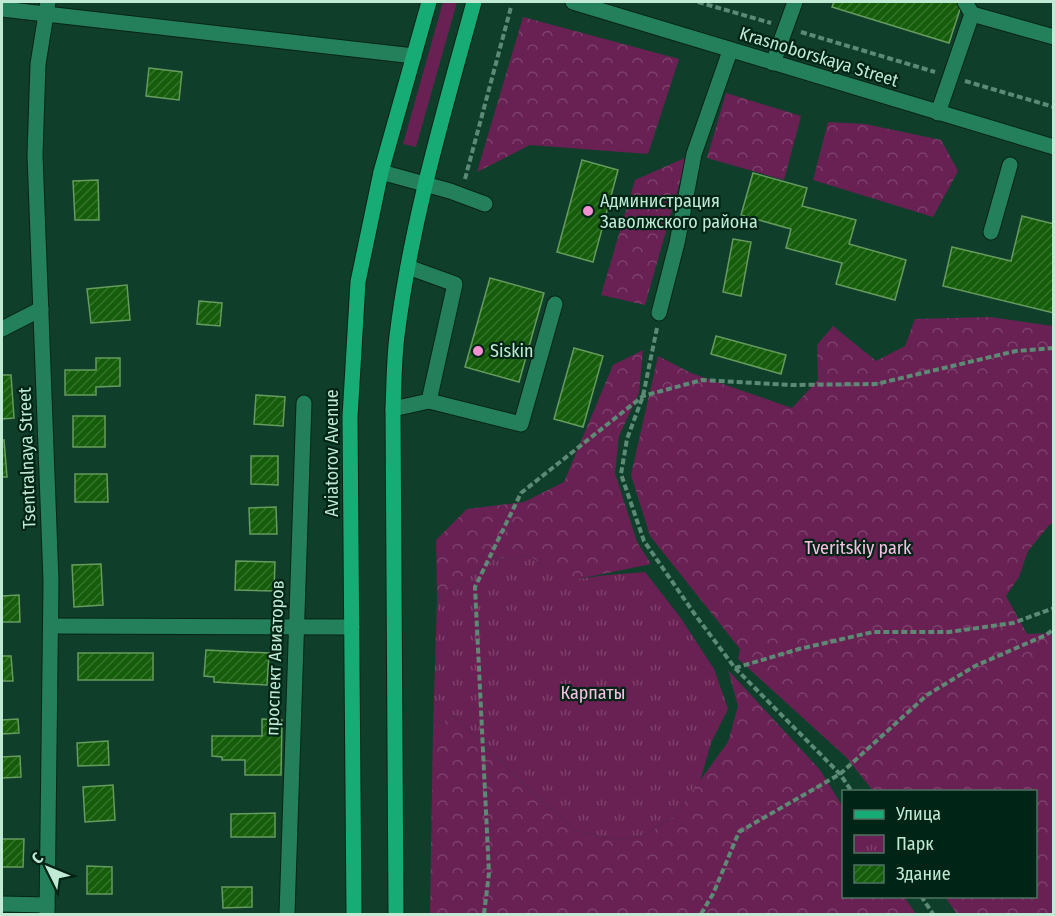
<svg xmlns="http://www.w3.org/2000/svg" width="1055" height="916" font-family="'Fira Sans Condensed',sans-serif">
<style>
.grass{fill:#692053}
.forest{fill:url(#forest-crowns)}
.park{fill:url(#park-tufts)}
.building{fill:url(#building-hatch);stroke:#669b5e;stroke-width:1.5}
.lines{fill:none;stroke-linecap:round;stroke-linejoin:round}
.minor-casing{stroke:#072317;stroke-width:17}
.major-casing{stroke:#072317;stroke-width:17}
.path{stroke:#5d8a75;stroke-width:4;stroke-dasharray:6 3;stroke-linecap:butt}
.minor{stroke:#23805a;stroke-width:15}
.major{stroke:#17ab76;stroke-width:15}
.poi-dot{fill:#f591d2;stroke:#002415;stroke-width:2}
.labels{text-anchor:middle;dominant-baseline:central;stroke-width:4.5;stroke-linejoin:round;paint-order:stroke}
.street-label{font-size:18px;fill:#c0ead3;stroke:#002415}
.poi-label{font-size:18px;fill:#c0ead3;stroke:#002415;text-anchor:start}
.park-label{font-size:18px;fill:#f9c0e3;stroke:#002415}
</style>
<defs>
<pattern id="forest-crowns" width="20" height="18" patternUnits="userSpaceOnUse" patternTransform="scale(1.5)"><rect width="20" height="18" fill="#692053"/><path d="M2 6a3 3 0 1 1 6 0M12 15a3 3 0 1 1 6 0" fill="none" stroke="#7d416b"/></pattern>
<pattern id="park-tufts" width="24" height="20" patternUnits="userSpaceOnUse" patternTransform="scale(1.5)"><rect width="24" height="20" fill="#692053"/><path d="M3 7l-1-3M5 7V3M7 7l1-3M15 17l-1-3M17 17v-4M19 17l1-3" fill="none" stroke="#7d416b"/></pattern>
<pattern id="building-hatch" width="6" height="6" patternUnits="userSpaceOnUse" patternTransform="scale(1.5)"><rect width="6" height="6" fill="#155d0a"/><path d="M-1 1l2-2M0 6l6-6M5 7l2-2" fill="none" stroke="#35742d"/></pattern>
</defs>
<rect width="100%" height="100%" fill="#0f3f2b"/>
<polygon class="grass" points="443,2 457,2 416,147 403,144"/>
<g class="forest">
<polygon points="523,17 679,59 648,154 530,145 477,172"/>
<polygon points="726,93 801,116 784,180 707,158"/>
<polygon points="828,122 865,124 941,140 958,171 933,217 813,180"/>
<polygon points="687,157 645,305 601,295 635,180"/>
<polygon points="990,317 1053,326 1053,524 1050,524 1028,551 1019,577 1006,596 1027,634 1053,633 1053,914 957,914 945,897 1036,896 1036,792 873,791 847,758 738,659 740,649 650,536 631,475 658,356 691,373 792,408 818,380 817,345 833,326 876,361 905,346 915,319"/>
<polygon points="643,350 639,393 619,436 615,473 637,542 651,564 564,582 530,556 494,559 437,600 436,540 467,509 524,502 564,482 613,365"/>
<polygon points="728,670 820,770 843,807 844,896 904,897 916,914 430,914 433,728 454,715 524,785 576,831 619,840 647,834 674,816 728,742 738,706"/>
</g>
<polygon class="park" points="530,556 564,581 607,575 645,572 680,617 714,669 728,709 711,743 700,781 674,816 647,834 619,840 576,831 524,785 454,715 433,728 437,600 494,559"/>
<g class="building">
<polygon points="834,2 956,2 962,3 949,43 832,7"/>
<polygon points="149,68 182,72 179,100 146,96"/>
<polygon points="582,160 618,170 593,262 557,252"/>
<polygon points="753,173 807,188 802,206 856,220 849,244 906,260 895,300 836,284 842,263 786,248 791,229 741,215"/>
<polygon points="98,180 99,220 75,220 73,181"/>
<polygon points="1022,216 1054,224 1054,313 943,286 952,247 1011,261"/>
<polygon points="733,239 751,242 741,296 723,292"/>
<polygon points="490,278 544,293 519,382 465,367"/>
<polygon points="127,285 130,320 91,323 87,289"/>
<polygon points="199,301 222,303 220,326 197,324"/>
<polygon points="716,336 786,355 781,374 711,354"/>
<polygon points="574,348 603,356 583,427 554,419"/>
<polygon points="96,358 120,358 120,386 96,387 96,395 65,395 65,370 96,370"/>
<polygon points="2,375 11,375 14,418 2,419"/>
<polygon points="256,395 285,397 283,426 254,424"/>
<rect x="73" y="416" width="32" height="31"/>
<polygon points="4,440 7,477 2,477 2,441"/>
<polygon points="251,456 278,456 278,485 251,484"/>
<polygon points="75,474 107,474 108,502 75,502"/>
<polygon points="276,507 277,534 250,534 249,508"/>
<polygon points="236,561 275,562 274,591 235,590"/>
<polygon points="101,564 103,605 74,607 72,565"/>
<polygon points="19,595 20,622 2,622 2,596"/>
<polygon points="206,650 269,653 267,685 214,682 214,677 204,676"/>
<rect x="78" y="653" width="75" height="27"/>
<polygon points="2,656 11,656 13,681 2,681"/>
<polygon points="18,719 19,733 2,734 2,720"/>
<polygon points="262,719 282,720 281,775 245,775 245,760 222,760 222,757 212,756 212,736 262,736"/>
<polygon points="108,741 109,765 78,766 77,743"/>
<polygon points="20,756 21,777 2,778 2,757"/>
<polygon points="113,785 115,820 85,822 83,787"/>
<polygon points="275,813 275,837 231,837 231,814"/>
<polygon points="2,839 24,839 23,867 2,867"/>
<polygon points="87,866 112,867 112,894 87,894"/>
<polygon points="222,887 252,887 252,907 223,908"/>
</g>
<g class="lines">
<g class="minor-casing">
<g id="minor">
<polyline points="573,2 1054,147"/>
<polyline points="2,9 414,56"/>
<polyline points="972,14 1054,37"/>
<polyline points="773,63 795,2"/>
<polyline points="938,113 972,14 965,2"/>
<polyline points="381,172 450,191 485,204"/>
<polyline points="991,232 1010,165"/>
<polyline points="408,267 455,284 429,401"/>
<polyline points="659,313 677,243 694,154 730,51"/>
<polyline points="2,329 41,309"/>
<polyline points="393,409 429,401 521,424 555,304"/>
<polyline points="51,626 352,627"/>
<polyline points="2,904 47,905"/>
<polyline points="47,914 51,581 35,155 38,64 48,2"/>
<polyline points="287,914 304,403"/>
</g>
</g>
<g class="major-casing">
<g id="major">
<polyline points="354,914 350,417 358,282 381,172 429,2"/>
<path d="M396 914 393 409C394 385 394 360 397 336 411 222 444 112 474 2"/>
</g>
</g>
<g class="path">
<polyline points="698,2 771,23"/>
<polyline points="801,32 935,72"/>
<polyline points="965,81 1054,107"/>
<polyline points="465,179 511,7"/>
<polyline points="657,328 643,396 627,439 621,474 644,541 696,616 735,668 840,774 852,792"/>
<polyline points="735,668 799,649 873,632 949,632 1013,623 1054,608"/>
<polyline points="921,896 933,914"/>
<polyline points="484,914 489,873 475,587 521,493 643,396 702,380 792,385 876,384 1016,351 1054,348"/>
<polyline points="701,914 713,894 739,832 840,774 927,695 975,666 1046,635 1054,629"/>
</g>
<use href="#minor" class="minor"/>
<use href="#major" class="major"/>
</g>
<g class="poi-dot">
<circle cx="588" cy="211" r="6"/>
<circle cx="478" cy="351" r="6"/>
</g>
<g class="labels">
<g class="street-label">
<text transform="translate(819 57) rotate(17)">Krasnoborskaya Street</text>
<text transform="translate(332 453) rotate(-90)">Aviatorov Avenue</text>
<text transform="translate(27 458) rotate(-92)">Tsentralnaya Street</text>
<text transform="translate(275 658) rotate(-88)">проспект Авиаторов</text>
</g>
<g class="poi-label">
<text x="600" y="201">Администрация<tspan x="600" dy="21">Заволжского района</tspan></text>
<text x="490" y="351">Siskin</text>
</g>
<g class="park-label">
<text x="858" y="548">Tveritskiy park</text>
<text x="593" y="693">Карпаты</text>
</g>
</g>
<rect width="1055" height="916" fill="none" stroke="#c0ead3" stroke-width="6"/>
<rect x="842" y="790" width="195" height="108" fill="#002415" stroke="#4d7361" stroke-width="1.5"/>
<rect x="854" y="810" width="30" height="9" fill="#17ab76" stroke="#4d7361" stroke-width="1.5"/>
<text x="896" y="820" font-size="18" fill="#c0ead3">Улица</text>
<rect x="854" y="835" width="30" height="18" fill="url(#park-tufts)" stroke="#4d7361" stroke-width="1.5"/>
<text x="896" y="850" font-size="18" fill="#c0ead3">Парк</text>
<rect x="854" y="865" width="30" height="18" fill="url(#building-hatch)" stroke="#4d7361" stroke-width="1.5"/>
<text x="896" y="880" font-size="18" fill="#c0ead3">Здание</text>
<g transform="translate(48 868) rotate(313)" stroke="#002415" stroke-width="4.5" paint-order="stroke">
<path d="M0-4.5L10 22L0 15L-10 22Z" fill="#c0ead3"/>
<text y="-9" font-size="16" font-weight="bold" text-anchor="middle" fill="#c0ead3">С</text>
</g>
</svg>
